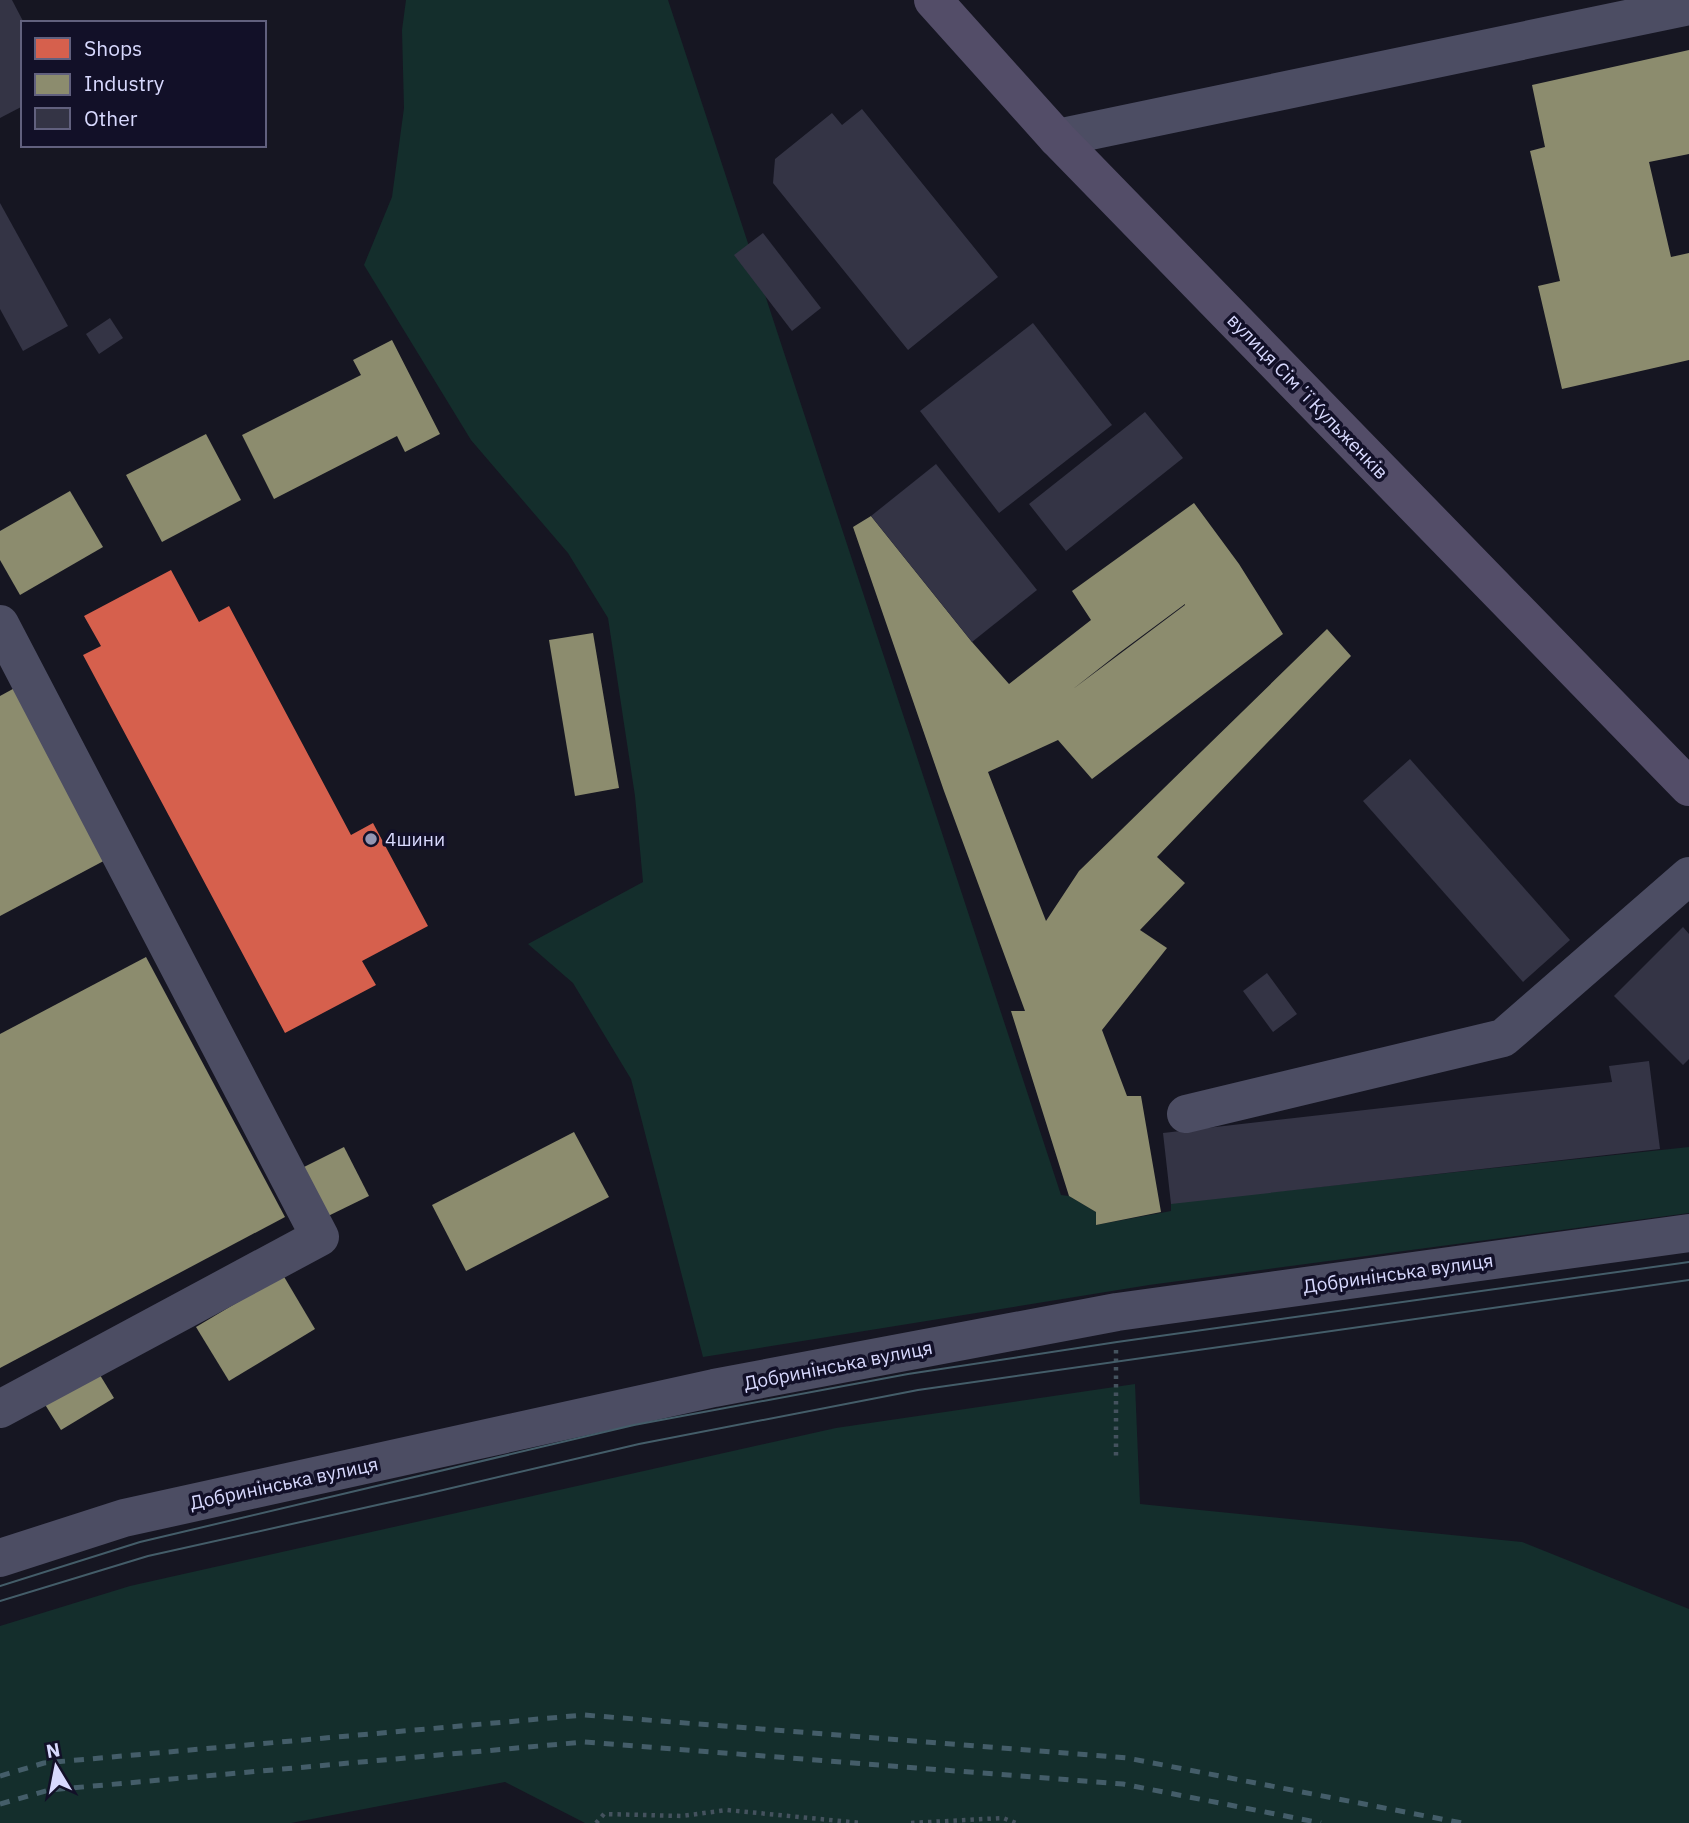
<svg xmlns="http://www.w3.org/2000/svg" width="1689" height="1823" font-family="'IBM Plex Sans',sans-serif">
<style>
.green{fill:#142e2c}
.shops{fill:#d6604d}
.industry{fill:#8c8c6e;fill-rule:evenodd}
.building{fill:#343445}
.lines{fill:none;stroke-linecap:round;stroke-linejoin:round}
.path{stroke:#44525e;stroke-width:4.5;stroke-dasharray:3.5 5;stroke-linecap:butt}
.minor{stroke:#4c4d63;stroke-width:38}
.major{stroke:#534d68;stroke-width:38}
.tram{stroke:#445d69;stroke-width:2}
.rail{stroke:#445d69;stroke-width:5;stroke-dasharray:10 9;stroke-linecap:butt}
.poi-dot{fill:#9495b1;stroke:#121028;stroke-width:2.5}
.labels{text-anchor:middle;dominant-baseline:central;stroke-width:7;stroke-linejoin:round;paint-order:stroke}
.street-label{font-size:19px;fill:#d8d9fe;stroke:#121028}
.poi-label{font-size:19px;fill:#d8d9fe;stroke:#121028;text-anchor:start}
</style>
<rect width="100%" height="100%" fill="#161622"/>
<g class="green">
<polygon points="406,0 668,0 1061,1195 1069,1196 1096,1212 1096,1225 1171,1211 1171,1203 1689,1147 1689,1213 1149,1285 703,1357 631,1079 573,983 528,944 643,882 635,796 608,618 568,553 471,440 364,265 392,197 404,108 402,30"/>
<polygon points="1135,1384 1140,1504 1522,1542 1689,1609 1689,1823 585,1823 505,1782 291,1823 0,1823 0,1626 130,1586 836,1428"/>
</g>
<polygon class="shops" points="171,570 199,622 229,606 351,835 373,823 428,926 362,961 376,985 285,1033 83,655 101,646 84,616"/>
<g class="industry">
<polygon points="1689,50 1689,154 1649,162 1671,257 1689,253 1689,360 1562,389 1538,286 1560,281 1530,151 1545,147 1532,85"/>
<polygon points="392,340 440,434 405,452 397,436 274,499 242,435 361,375 353,360"/>
<polygon points="206,434 241,500 162,542 126,475"/>
<polygon points="70,491 103,547 20,595 0,560 0,531"/>
<path d="M1194 503 1239 564 1283 634 1092 779 1058 740 988 772 1046 921 1079 871 1327 629 1351 656 1157 857 1185 883 1140 930 1167 948 1102 1030 1127 1096H1141L1161 1212 1096 1225V1212L1069 1196 1011 1011H1025L944 791 853 527 871 516 972 642 1009 684 1091 620 1072 591ZM1185 604V605L1073 689 1119 653Z"/>
<polygon points="593,633 619,788 575,796 549,640"/>
<polygon points="22,684 113,856 0,916 0,696"/>
<polygon points="146,957 285,1217 0,1368 0,1034"/>
<polygon points="574,1132 609,1197 466,1271 432,1205"/>
<polygon points="344,1147 369,1196 324,1218 300,1169"/>
<polygon points="283,1275 315,1329 229,1381 196,1327"/>
<polygon points="92,1362 114,1398 61,1430 39,1395"/>
</g>
<g class="building">
<polygon points="0,0 12,0 24,23 23,106 0,118"/>
<polygon points="862,109 998,277 908,350 773,183 775,159 832,113 842,125"/>
<polygon points="0,203 68,326 23,351 0,309"/>
<polygon points="763,233 821,308 792,331 734,255"/>
<polygon points="110,318 123,338 99,354 86,334"/>
<polygon points="1033,323 1112,425 999,513 920,411"/>
<polygon points="1145,412 1183,458 1066,551 1029,504"/>
<polygon points="936,464 1037,590 972,642 871,516"/>
<polygon points="1410,759 1570,940 1523,982 1363,801"/>
<polygon points="1683,927 1689,934 1689,1059 1683,1065 1614,996"/>
<polygon points="1267,973 1297,1014 1273,1032 1243,991"/>
<polygon points="1649,1061 1660,1149 1171,1204 1163,1133 1612,1082 1609,1066"/>
</g>
<g class="lines">
<g class="path">
<polyline points="1116,1350 1116,1458"/>
<polyline points="596,1823 604,1814 682,1816 727,1810 861,1823"/>
<polyline points="911,1823 1003,1818 1016,1823"/>
</g>
<g class="minor">
<polyline points="1057,138 1689,6"/>
<polyline points="0,624 320,1237 0,1409"/>
<polyline points="1186,1114 1503,1038 1689,876"/>
<polyline points="0,1558 124,1518 714,1388 1117,1312 1689,1233"/>
</g>
<polyline class="major" points="933,0 1057,138 1689,787"/>
<g class="tram">
<polyline points="0,1586 140,1542 634,1425 908,1374 1117,1342 1689,1262"/>
<polyline points="0,1601 148,1556 422,1495 639,1444 918,1390 1689,1280"/>
</g>
<g class="rail">
<polyline points="0,1776 44,1763 584,1715 1127,1758 1462,1823"/>
<polyline points="0,1804 49,1790 584,1742 1123,1784 1321,1823"/>
</g>
</g>
<circle class="poi-dot" cx="371" cy="839" r="7"/>
<g class="labels">
<g class="street-label">
<text transform="translate(1308 396) rotate(46)">вулиця Сімʼї Кульженків</text>
<text transform="translate(1398 1273) rotate(-8)">Добринінська вулиця</text>
<text transform="translate(838 1365) rotate(-11)">Добринінська вулиця</text>
<text transform="translate(284 1483) rotate(-12)">Добринінська вулиця</text>
</g>
<g class="poi-label">
<text x="385" y="839">4шини</text>
</g>
</g>
<rect x="21" y="21" width="245" height="126" fill="#121028" stroke="#61607e" stroke-width="2"/>
<rect x="35" y="38" width="35" height="21" fill="#d6604d" stroke="#61607e" stroke-width="2"/>
<text x="84" y="56" font-size="21" fill="#d8d9fe">Shops</text>
<rect x="35" y="74" width="35" height="21" fill="#8c8c6e" stroke="#61607e" stroke-width="2"/>
<text x="84" y="91" font-size="21" fill="#d8d9fe">Industry</text>
<rect x="35" y="108" width="35" height="21" fill="#343445" stroke="#61607e" stroke-width="2"/>
<text x="84" y="126" font-size="21" fill="#d8d9fe">Other</text>
<g transform="translate(56 1767) rotate(350)" stroke="#121028" stroke-width="5" paint-order="stroke">
<path d="M0-5L12 26L0 18L-12 26Z" fill="#d8d9fe"/>
<text y="-10" font-size="19" font-weight="bold" text-anchor="middle" fill="#d8d9fe">N</text>
</g>
</svg>
